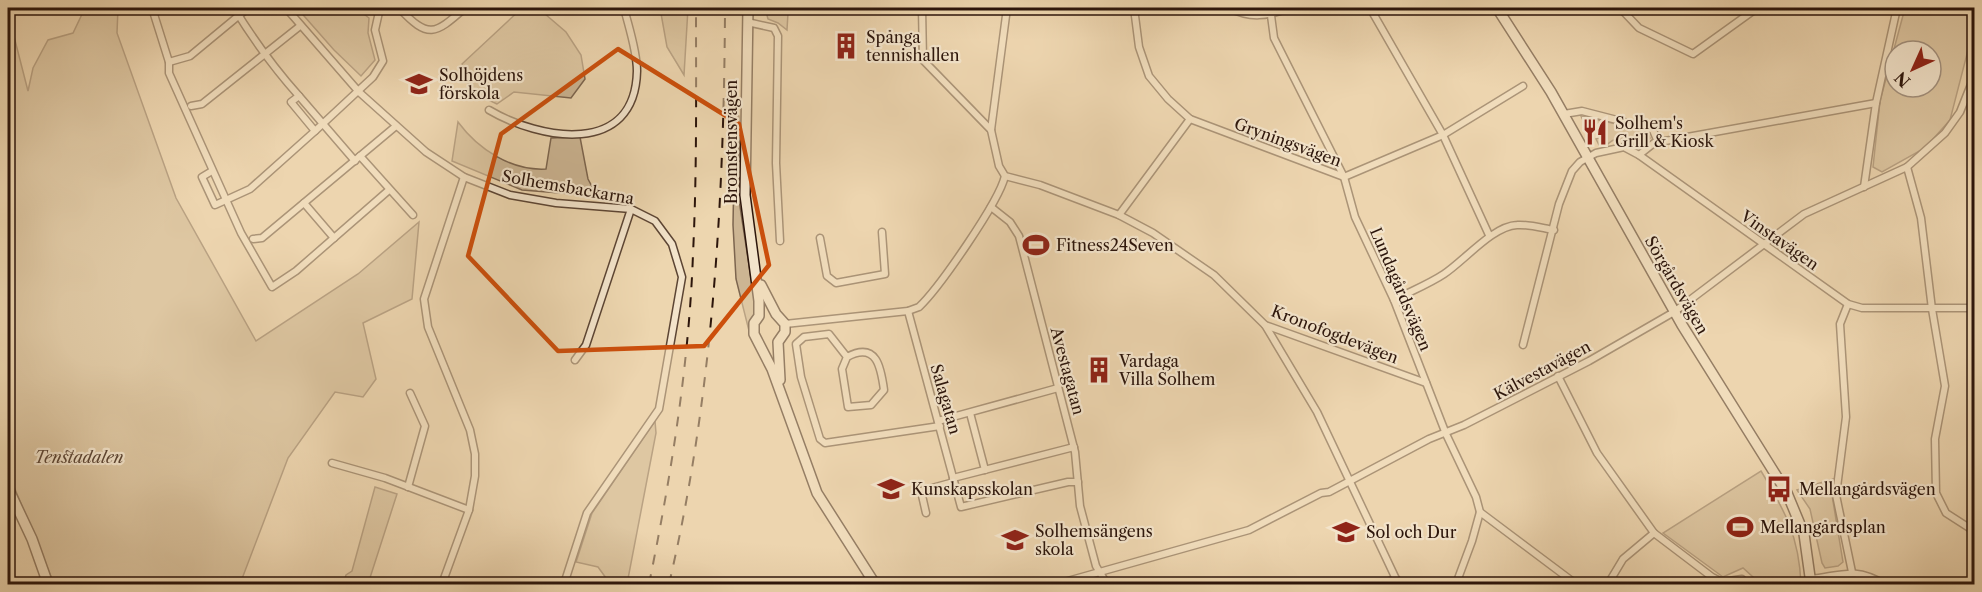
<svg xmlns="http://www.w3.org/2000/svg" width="1982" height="592" font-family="'Libre Caslon Text',serif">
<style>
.green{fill:#ccb593;stroke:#7c654f;stroke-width:1.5;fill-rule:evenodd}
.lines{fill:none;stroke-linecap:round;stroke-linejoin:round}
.street-casing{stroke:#5c4534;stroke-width:9}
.secondary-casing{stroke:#2c150b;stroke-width:12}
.street{stroke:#f3e4cb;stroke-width:6}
.secondary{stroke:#f3e4cb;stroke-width:9}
.rail{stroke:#2c150b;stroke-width:2;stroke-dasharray:10 10;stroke-linecap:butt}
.marked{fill:none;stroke:#cc4f0c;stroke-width:4.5;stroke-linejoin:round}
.labels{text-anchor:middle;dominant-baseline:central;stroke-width:4.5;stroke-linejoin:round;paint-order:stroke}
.poi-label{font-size:16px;fill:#2c150b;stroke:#f3e4cb;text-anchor:start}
.street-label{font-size:16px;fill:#2c150b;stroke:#f3e4cb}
.park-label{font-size:16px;font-style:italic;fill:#5c4534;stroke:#f3e4cb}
</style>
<rect width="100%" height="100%" fill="#edd6af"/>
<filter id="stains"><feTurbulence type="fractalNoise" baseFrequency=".00333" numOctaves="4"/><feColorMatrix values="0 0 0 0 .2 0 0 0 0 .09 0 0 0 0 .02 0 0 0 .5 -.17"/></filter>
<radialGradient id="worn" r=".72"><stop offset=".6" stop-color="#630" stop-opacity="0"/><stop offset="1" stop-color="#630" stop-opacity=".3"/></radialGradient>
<g class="green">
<polygon points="85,8 118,8 117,33 176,198 256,341 358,274 419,222 412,299 363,323 376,379 363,397 335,392 288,458 240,584 54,584 8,472 8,13 28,91 33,68 48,40 73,33"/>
<polygon points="297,8 356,8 369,18 368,33 375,60 361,76 334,50"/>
<path d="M522 8H538L566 32 581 55 585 79 571 98 514 92 497 104C479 96 463 85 462 64Z"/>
<polygon points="660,8 688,8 684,75 667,47"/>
<polygon points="765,8 820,8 820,13 788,13 787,30 778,23 768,19"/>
<path d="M1905 8H1974V27L1950 120 1925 148 1882 172 1873 167 1880 101ZM1895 51H1931V87H1895Z"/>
<polygon points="735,115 739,116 739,200 756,311 749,331 736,279 733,225"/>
<path d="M1581 116 1647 131 1650 138 1640 149C1626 139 1617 133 1605 147L1599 145 1596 139 1601 137 1602 129 1590 125 1586 127Z"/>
<path d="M458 122C478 149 511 171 546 169L551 138 580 137 588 179 597 196 522 190 452 161Z"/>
<polygon points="655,421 656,433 627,584 605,584 606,578 598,567 576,562 592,513"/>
<path d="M1761 471C1785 511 1799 536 1801 584H1751L1753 577 1743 568 1723 577 1663 533Z"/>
<polygon points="1833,479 1832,495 1843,562 1838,566 1825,568 1822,563 1810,509 1797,490"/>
<polygon points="375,487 397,494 368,584 343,584 346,575 352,571"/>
</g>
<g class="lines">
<g class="street-casing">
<g id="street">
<polyline points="152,8 169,62 169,73 241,233 272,287 296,271 389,190"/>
<path d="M234 8C253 39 274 68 299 96L291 102 315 131 373 77 383 61 375 30 379 12 385 8"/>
<polyline points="286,8 359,92 426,152 464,177 510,195 556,203 631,209 655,221 672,244 682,277 659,409 587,513 564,584"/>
<path d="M399 8C429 40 435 34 465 8"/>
<polyline points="922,8 923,60 991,130 999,166 1005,176 1040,185 1119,215 1153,233 1214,275 1265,325 1426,383"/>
<polyline points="1134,8 1139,47 1149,76 1168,99 1190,119 1344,177 1443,135 1523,86"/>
<path d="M1229 8C1251 19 1267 16 1290 8"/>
<polyline points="1270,8 1274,38 1344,177 1355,217 1394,300 1446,434 1476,497 1480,512 1472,541 1456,584"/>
<polyline points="1370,8 1443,135 1489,235"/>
<polyline points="1620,8 1639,28 1693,54 1757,8"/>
<polyline points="747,22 774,28 778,36 776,163 780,241"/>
<polyline points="169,62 190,56 248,8"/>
<polyline points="299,96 355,161"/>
<polyline points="191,106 202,104 300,26"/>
<path d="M489 110C540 140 635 157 637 71 637 51 629 28 624 8"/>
<polyline points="1564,114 1582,111 1648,128 1653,130 1658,142"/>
<polyline points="991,130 1007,8"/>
<polyline points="1639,155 1654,143 1876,103"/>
<polyline points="360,156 413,215"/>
<polyline points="1907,167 1921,218 1932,309 1945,386 1935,439 1936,493 1946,513 1974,531"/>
<polyline points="212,171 202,177 215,205 250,189 315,131"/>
<polyline points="1864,187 1876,103 1897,8"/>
<polyline points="304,203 334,238"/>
<polyline points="991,207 1010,222 1019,236 1075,452 1080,506 1096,566 1107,584"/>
<polyline points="1119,215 1190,119"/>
<polyline points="820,238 827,276 836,283 885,274 882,232"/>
<polyline points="253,239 262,238 396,126"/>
<path d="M1394 300C1411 291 1429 284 1444 274 1465 260 1493 226 1517 225 1528 224 1542 228 1554 230"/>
<polyline points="1848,304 1840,324 1846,417 1836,495 1852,572"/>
<polyline points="908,311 961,507 1068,482 1078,482"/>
<path d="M785 324 908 311 919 307C939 288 999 202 1005 176"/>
<polyline points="1265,325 1317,412 1396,579 1402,584"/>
<polyline points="1523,345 1559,204 1572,171 1580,162 1596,153 1624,147 1639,155 1848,304 1862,308 1974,308"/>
<path d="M847 357C877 341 881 368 884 390L871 405 848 407 842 369 847 357 829 334 804 337 796 344 801 377 820 439 825 443 940 426"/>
<polyline points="575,360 586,345 631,209"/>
<polyline points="1558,376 1597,453 1654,533 1712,577 1722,582 1742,579"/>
<polyline points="970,413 985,470"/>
<polyline points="938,421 1058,388"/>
<polyline points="332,463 385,478 469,510"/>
<polyline points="953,478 1074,447"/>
<polyline points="408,487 425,426 410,393"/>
<polyline points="1480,512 1576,584"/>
<polyline points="926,513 921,491 954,482"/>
<path d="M1811 579C1843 575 1855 567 1884 584"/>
<polyline points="442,584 469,510 475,476 475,454 470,430 428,327 424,299 464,177"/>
<polyline points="1057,584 1249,530 1321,493 1329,492 1429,439 1464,425 1589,361 1674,312 1804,214 1907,167 1945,133 1960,112 1974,77"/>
<polyline points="1379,584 1396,579"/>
<polyline points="1608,584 1623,559 1654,533"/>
</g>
</g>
<g class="secondary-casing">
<g id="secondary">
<polyline points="748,8 745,195 759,301 759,316 754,323 754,334 772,369 817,493 875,584"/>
<polyline points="1497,8 1551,92 1682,325 1787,493 1804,534 1811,584"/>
<polyline points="761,285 776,314 785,324 785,332 778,342 780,380"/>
<polyline points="8,488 32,539 48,584"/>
</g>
</g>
<use href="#street" class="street"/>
<use href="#secondary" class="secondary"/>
<g class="rail">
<path d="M649 584C671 476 689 365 693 254 697 172 696 90 696 8"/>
<path d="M669 584C713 396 724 200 725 8"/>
</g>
</g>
<path d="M0 0H1982V592H0ZM618 49 739 124 769 265 704 346 558 351 468 256 501 134Z" fill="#edd6af" fill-opacity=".55" fill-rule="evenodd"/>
<path class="marked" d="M618 49 739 124 769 265 704 346 558 351 468 256 501 134Z"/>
<defs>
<g id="building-bare" transform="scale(2.07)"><path d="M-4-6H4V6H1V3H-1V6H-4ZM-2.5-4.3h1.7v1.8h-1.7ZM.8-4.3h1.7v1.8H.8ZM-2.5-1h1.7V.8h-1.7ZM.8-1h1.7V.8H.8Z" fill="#8f2418" stroke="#f3e4cb" stroke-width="2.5" paint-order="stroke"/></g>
<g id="school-bare" transform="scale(2.07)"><path d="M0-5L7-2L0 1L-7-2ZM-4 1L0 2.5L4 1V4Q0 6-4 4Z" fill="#8f2418" stroke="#f3e4cb" stroke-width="2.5" paint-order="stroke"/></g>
<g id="restaurant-bare" transform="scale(2.07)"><path d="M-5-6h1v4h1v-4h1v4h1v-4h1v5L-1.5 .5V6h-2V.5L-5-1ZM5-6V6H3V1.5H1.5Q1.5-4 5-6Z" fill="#8f2418" stroke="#f3e4cb" stroke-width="2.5" paint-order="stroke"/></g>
<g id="stadium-bare" transform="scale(2.07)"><path d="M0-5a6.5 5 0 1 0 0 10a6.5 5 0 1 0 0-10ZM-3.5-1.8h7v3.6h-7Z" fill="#8f2418" stroke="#f3e4cb" stroke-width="2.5" paint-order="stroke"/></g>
<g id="bus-bare" transform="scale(2.07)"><path d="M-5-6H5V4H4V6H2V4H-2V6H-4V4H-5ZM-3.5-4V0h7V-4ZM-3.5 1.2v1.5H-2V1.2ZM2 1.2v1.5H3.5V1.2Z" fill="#8f2418" stroke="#f3e4cb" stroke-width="2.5" paint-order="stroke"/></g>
</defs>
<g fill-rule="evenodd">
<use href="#building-bare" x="846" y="46"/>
<use href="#school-bare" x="419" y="84"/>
<use href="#restaurant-bare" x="1595" y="132"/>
<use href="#stadium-bare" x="1036" y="245"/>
<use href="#building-bare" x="1099" y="370"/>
<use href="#school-bare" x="891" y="489"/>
<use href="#bus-bare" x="1779" y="489"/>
<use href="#stadium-bare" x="1740" y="527"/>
<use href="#school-bare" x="1346" y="532"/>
<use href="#school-bare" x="1015" y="540"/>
</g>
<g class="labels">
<g class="poi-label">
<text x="866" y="37">Spånga<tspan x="866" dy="18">tennishallen</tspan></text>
<text x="439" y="75">Solhöjdens<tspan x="439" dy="18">förskola</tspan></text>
<text x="1615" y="123">Solhem's<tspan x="1615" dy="18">Grill &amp; Kiosk</tspan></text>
<text x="1056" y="245">Fitness24Seven</text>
<text x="1119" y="361">Vardaga<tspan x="1119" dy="18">Villa Solhem</tspan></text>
<text x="911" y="489">Kunskapsskolan</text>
<text x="1799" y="489">Mellangårdsvägen</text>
<text x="1760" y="527">Mellangårdsplan</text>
<text x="1035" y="531">Solhemsängens<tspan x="1035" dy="18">skola</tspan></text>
<text x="1366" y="532">Sol och Dur</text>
</g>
<g class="street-label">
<text transform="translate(731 142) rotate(-90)">Bromstensvägen</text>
<text transform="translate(1288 142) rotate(20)">Gryningsvägen</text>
<text transform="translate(568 187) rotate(10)">Solhemsbackarna</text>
<text transform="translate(1780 240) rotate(35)">Vinstavägen</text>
<text transform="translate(1677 285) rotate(60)">Sörgårdsvägen</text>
<text transform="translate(1401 289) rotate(67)">Lundagårdsvägen</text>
<text transform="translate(1335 334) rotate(21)">Kronofogdevägen</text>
<text transform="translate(1542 370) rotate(-28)">Kälvestavägen</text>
<text transform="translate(1068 371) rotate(75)">Avestagatan</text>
<text transform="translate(946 399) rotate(74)">Salagatan</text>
</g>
<g class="park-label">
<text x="79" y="457">Tenstadalen</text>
</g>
</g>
<rect width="1982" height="592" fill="none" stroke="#edd6af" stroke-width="30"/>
<rect x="9" y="9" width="1964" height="574" fill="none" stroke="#2c150b" stroke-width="3"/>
<rect x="15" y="15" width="1952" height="562" fill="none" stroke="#2c150b" stroke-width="1.5"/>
<g transform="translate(1913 69) rotate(225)"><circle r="28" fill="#f3e4cb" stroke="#a3917e" stroke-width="1.5"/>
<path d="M0-4.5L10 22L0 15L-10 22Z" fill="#8f2418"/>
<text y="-9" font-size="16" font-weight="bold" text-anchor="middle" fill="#2c150b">N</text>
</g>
<rect width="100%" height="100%" filter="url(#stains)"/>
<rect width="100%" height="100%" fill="url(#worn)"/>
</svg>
